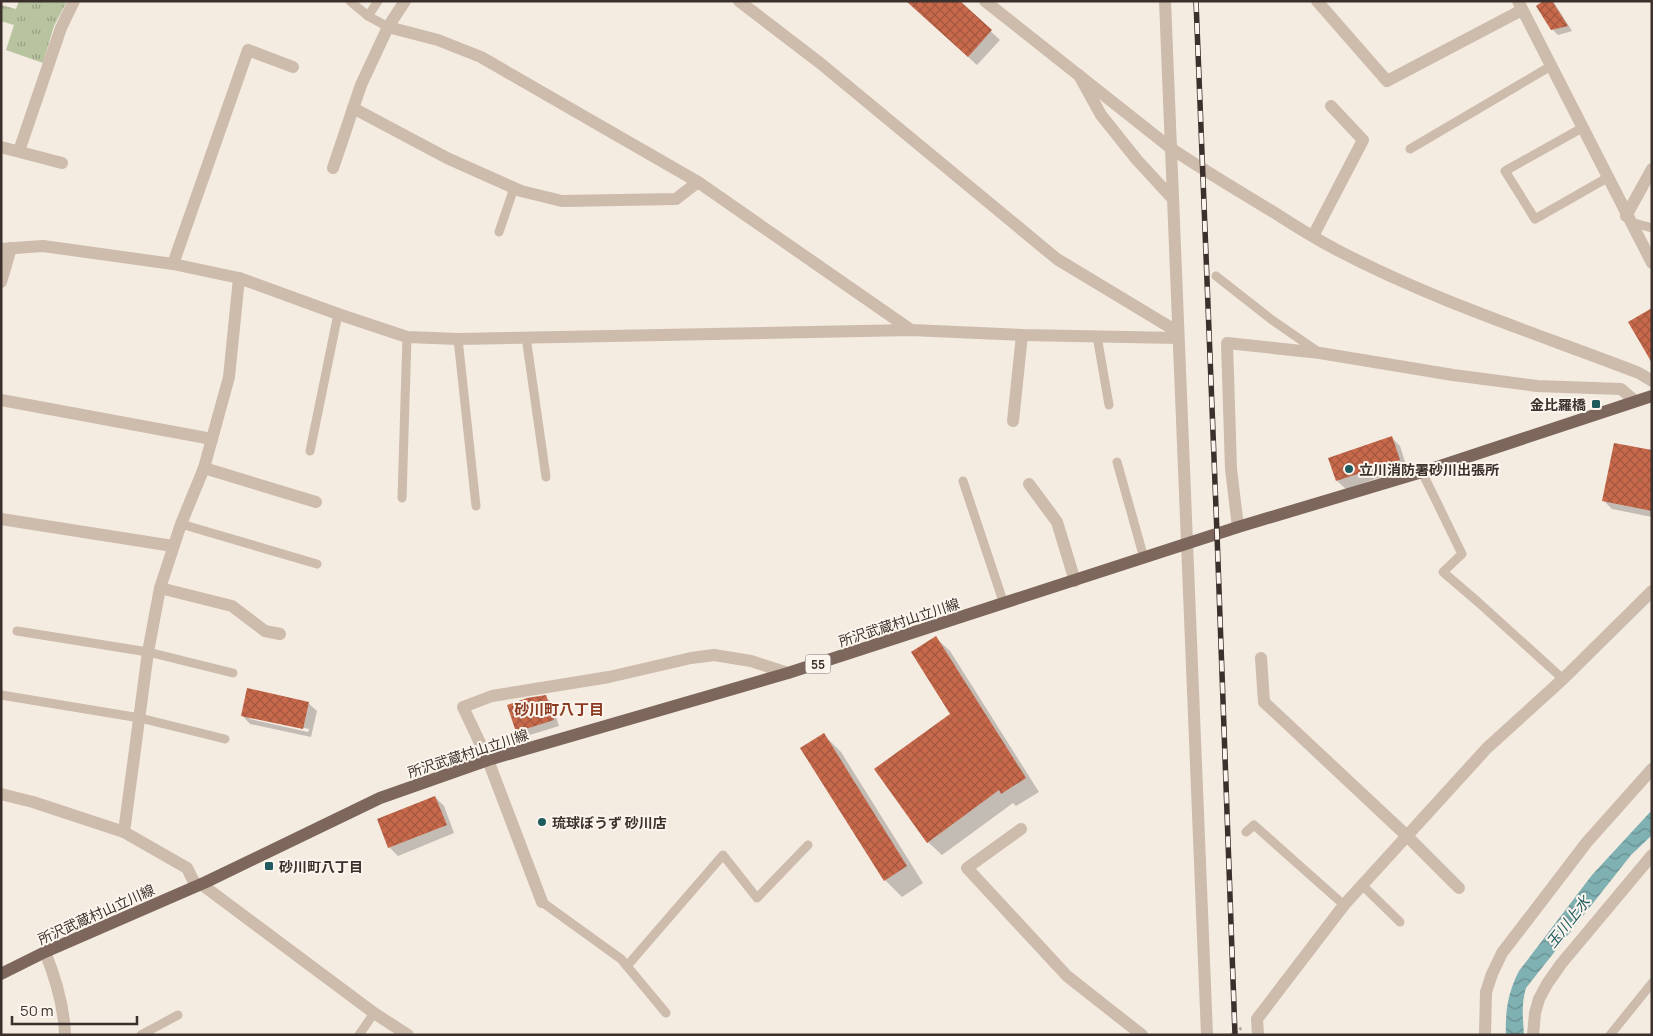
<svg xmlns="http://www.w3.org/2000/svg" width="1653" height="1036" font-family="Manrope,'Noto Sans JP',sans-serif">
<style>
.park{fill:url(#park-tufts)}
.water{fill:url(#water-waves)}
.shadow{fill:#0003;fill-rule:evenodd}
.building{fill:url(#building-cross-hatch)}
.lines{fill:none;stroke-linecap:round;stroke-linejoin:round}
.path{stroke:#b9a596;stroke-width:3;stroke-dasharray:2.5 2.5;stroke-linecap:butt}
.service{stroke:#cdbbac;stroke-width:9}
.minor{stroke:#cdbbac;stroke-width:12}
.tertiary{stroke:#cdbbac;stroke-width:12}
.primary{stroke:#7d675c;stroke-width:12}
.rail-casing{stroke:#3b302b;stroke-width:5.5}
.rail{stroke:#fbf5ee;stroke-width:4;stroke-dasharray:11;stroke-linecap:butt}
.poi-dot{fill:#1f5a5e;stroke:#fbf5ee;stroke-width:2}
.labels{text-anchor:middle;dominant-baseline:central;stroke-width:4;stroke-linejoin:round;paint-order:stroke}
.shield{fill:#fbf5ee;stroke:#756b66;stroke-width:1}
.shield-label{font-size:12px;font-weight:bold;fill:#3b302b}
.poi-label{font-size:14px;font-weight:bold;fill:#3b302b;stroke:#fbf5ee;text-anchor:start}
.street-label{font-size:14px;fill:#3b302b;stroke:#fbf5ee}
.neighbourhood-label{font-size:15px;font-weight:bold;fill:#8c3b22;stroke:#fbf5ee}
.water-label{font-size:15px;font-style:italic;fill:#1f5a5e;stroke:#fbf5ee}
</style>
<defs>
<pattern id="park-tufts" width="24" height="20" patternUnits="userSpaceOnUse" patternTransform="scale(1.25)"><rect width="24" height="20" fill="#b8c4a0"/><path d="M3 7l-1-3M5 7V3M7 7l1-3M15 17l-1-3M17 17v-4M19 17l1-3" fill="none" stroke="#97a083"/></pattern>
<pattern id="water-waves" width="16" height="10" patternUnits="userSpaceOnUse" patternTransform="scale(1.25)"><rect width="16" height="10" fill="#7fb0b2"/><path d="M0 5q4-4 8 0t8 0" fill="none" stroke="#699091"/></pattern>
<pattern id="building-cross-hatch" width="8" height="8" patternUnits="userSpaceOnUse" patternTransform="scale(1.25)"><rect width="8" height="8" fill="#c8694b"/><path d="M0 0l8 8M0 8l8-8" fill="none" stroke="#a4573f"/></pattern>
</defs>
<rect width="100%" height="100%" fill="#f4ebe1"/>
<polygon class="park" points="19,1 67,1 54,26 43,63 6,50 14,25 1,21 1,5 16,9"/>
<path class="water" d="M1652 810V835L1631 855 1526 988C1521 1004 1523 1019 1524 1035H1506C1505 1012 1508 992 1519 971L1592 875Z"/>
<g class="shadow">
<polygon points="958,1 1000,40 977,65 923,16"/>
<polygon points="1552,1 1555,4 1572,31 1558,35 1552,29"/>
<polygon points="1392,438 1400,446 1407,468 1346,489 1337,481"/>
<polygon points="1652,452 1652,517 1612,509 1604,501"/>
<polygon points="936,638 950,651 1039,792 1016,806 1013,803 942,855 928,842 952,714"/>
<polygon points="546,697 551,702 559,726 523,737 517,732 509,706"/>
<path d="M308 703 317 711 311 737 250 724 242 715ZM250 716 309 729 308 732 250 719Z"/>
<polygon points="824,735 841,752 923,883 902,897 885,880"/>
<polygon points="435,797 444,806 454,833 398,856 389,847"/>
</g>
<g class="building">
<polygon points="906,1 960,1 992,30 968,57"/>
<polygon points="1543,1 1552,1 1568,26 1551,30 1536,6"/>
<polygon points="1652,308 1652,363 1628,322"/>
<polygon points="1392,436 1400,460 1336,481 1328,458"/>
<polygon points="1614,443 1652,450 1652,511 1602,501"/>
<polygon points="936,636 1026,778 1001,794 999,790 927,843 874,769 950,714 911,652"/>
<polygon points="247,688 309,702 303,729 241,716"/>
<polygon points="546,695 554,720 516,732 507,705 527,698"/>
<polygon points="824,733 907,866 884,881 800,748"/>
<polygon points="435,796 447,825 388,848 377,819"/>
</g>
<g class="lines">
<polyline class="path" points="1231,1035 1243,1027"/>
<g class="service">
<polyline points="350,1 368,16 388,27"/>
<polyline points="368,16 378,1"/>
<polyline points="1582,128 1505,171 1535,219 1607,178"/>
<polyline points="1410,149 1551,66"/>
<polyline points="1630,222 1652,228"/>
<polyline points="499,232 514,188"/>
<polyline points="1216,276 1272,320 1317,351"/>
<polyline points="1097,336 1109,405"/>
<polyline points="526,337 546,477"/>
<polyline points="458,339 476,506"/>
<polyline points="310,451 338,314"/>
<polyline points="1117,462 1144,558"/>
<polyline points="1422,472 1462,554 1443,572 1478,602 1563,679"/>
<polyline points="963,481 1004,604"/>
<polyline points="402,498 407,337"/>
<polyline points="181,524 317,564"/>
<polyline points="17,631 148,652 233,673"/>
<polyline points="1,695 140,718 225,739"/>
<polyline points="1246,832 1254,825 1344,905"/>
<polyline points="1362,885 1400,922"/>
<polyline points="542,902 621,959 666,1013"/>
<polyline points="627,966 723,855 757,898 808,845"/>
<polyline points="141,1035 178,1015"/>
<polyline points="359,1035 374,1013"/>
<polyline points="1610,1035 1652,983"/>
</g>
<g class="minor">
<polyline points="739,1 820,63 1057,259 1178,332"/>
<polyline points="1317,1 1387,81 1522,10"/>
<polyline points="1518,1 1652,263"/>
<polyline points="388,27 438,40 481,57 698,182 911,330"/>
<polyline points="1079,75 1101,115 1137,160 1173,199"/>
<polyline points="353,108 447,158 521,191 562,201 676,199 698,182"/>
<polyline points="1,147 62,163"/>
<polyline points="19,151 61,28 74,1"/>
<polyline points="333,168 361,85 388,27 405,1"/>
<polyline points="1626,216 1652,169"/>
<polyline points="1313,236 1363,140 1331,106"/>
<polyline points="1,249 43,246 173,264 239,278 338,314 407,337 458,339 911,330 1022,335 1178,338"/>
<polyline points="173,264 248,50 293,67"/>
<polyline points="1,282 11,248"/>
<polyline points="1,400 212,439"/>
<polyline points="1013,421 1022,335"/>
<polyline points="204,468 316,502"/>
<polyline points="1029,484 1057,522 1075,581"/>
<polyline points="1,519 173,546"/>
<polyline points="1238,527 1231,469 1227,343 1320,353 1453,375 1537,386 1621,389 1635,401"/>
<polyline points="160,588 232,606 265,631 280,634"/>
<polyline points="1261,658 1264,702 1407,836 1459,888"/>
<polyline points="1,794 33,802 124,832 187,868 196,886"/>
<polyline points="1021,829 967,868 1067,976 1142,1035"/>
<polyline points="124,832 148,652 160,588 181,524 204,468 229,377 239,278"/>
<polyline points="201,884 374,1013 408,1035"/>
<polyline points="542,902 488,760 463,707 492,696 609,677 691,658 714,655 751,661 788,673"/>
<polyline points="1258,1035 1257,1019 1344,905 1487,748 1563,679 1652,591"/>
<polyline points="1533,1035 1535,1013 1539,999 1547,984 1561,964 1652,855"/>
</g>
<g class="tertiary">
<path d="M985 1 1172 149C1205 171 1240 192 1275 213 1295 226 1316 239 1337 250 1434 301 1538 334 1639 373L1652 381"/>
<polyline points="1165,1 1207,1035"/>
<path d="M45 952C56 979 64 1006 65 1035"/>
<polyline points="1485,1035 1486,992 1492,974 1502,953 1587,842 1652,769"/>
</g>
<polyline class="primary" points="1,974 45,952 206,882 380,798 488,760 788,673 1238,527 1422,472 1652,396"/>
<g class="rail-casing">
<polyline id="rail" points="1196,1 1217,534 1235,1035"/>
</g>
<use href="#rail" class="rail"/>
</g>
<g class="poi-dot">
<rect x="1591" y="399" width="10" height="10" rx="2.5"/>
<circle cx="1349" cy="469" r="5"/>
<circle cx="542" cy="822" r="5"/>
<rect x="264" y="861" width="10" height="10" rx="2.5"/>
</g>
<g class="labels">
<rect class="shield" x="805.5" y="654.5" width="25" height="19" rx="4"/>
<g class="shield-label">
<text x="818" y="664">55</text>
</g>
<g class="poi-label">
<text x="1586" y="404" text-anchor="end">金比羅橋</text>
<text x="1359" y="469">立川消防署砂川出張所</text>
<text x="552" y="822">琉球ぼうず 砂川店</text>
<text x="279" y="866">砂川町八丁目</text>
</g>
<g class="street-label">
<text transform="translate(899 622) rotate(-18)">所沢武蔵村山立川線</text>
<text transform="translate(468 753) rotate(-18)">所沢武蔵村山立川線</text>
<text transform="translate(96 914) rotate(-24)">所沢武蔵村山立川線</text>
</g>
<g class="neighbourhood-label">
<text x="559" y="709">砂川町八丁目</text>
</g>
<g class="water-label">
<text transform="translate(1568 922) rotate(-52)">玉川上水</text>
</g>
</g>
<rect width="1653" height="1036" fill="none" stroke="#3b302b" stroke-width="5"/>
<path d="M12 1016v8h125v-8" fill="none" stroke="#3b302b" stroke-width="2.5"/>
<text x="20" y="1016" font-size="15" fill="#3b302b" stroke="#fbf5ee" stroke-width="4" paint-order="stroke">50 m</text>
</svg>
